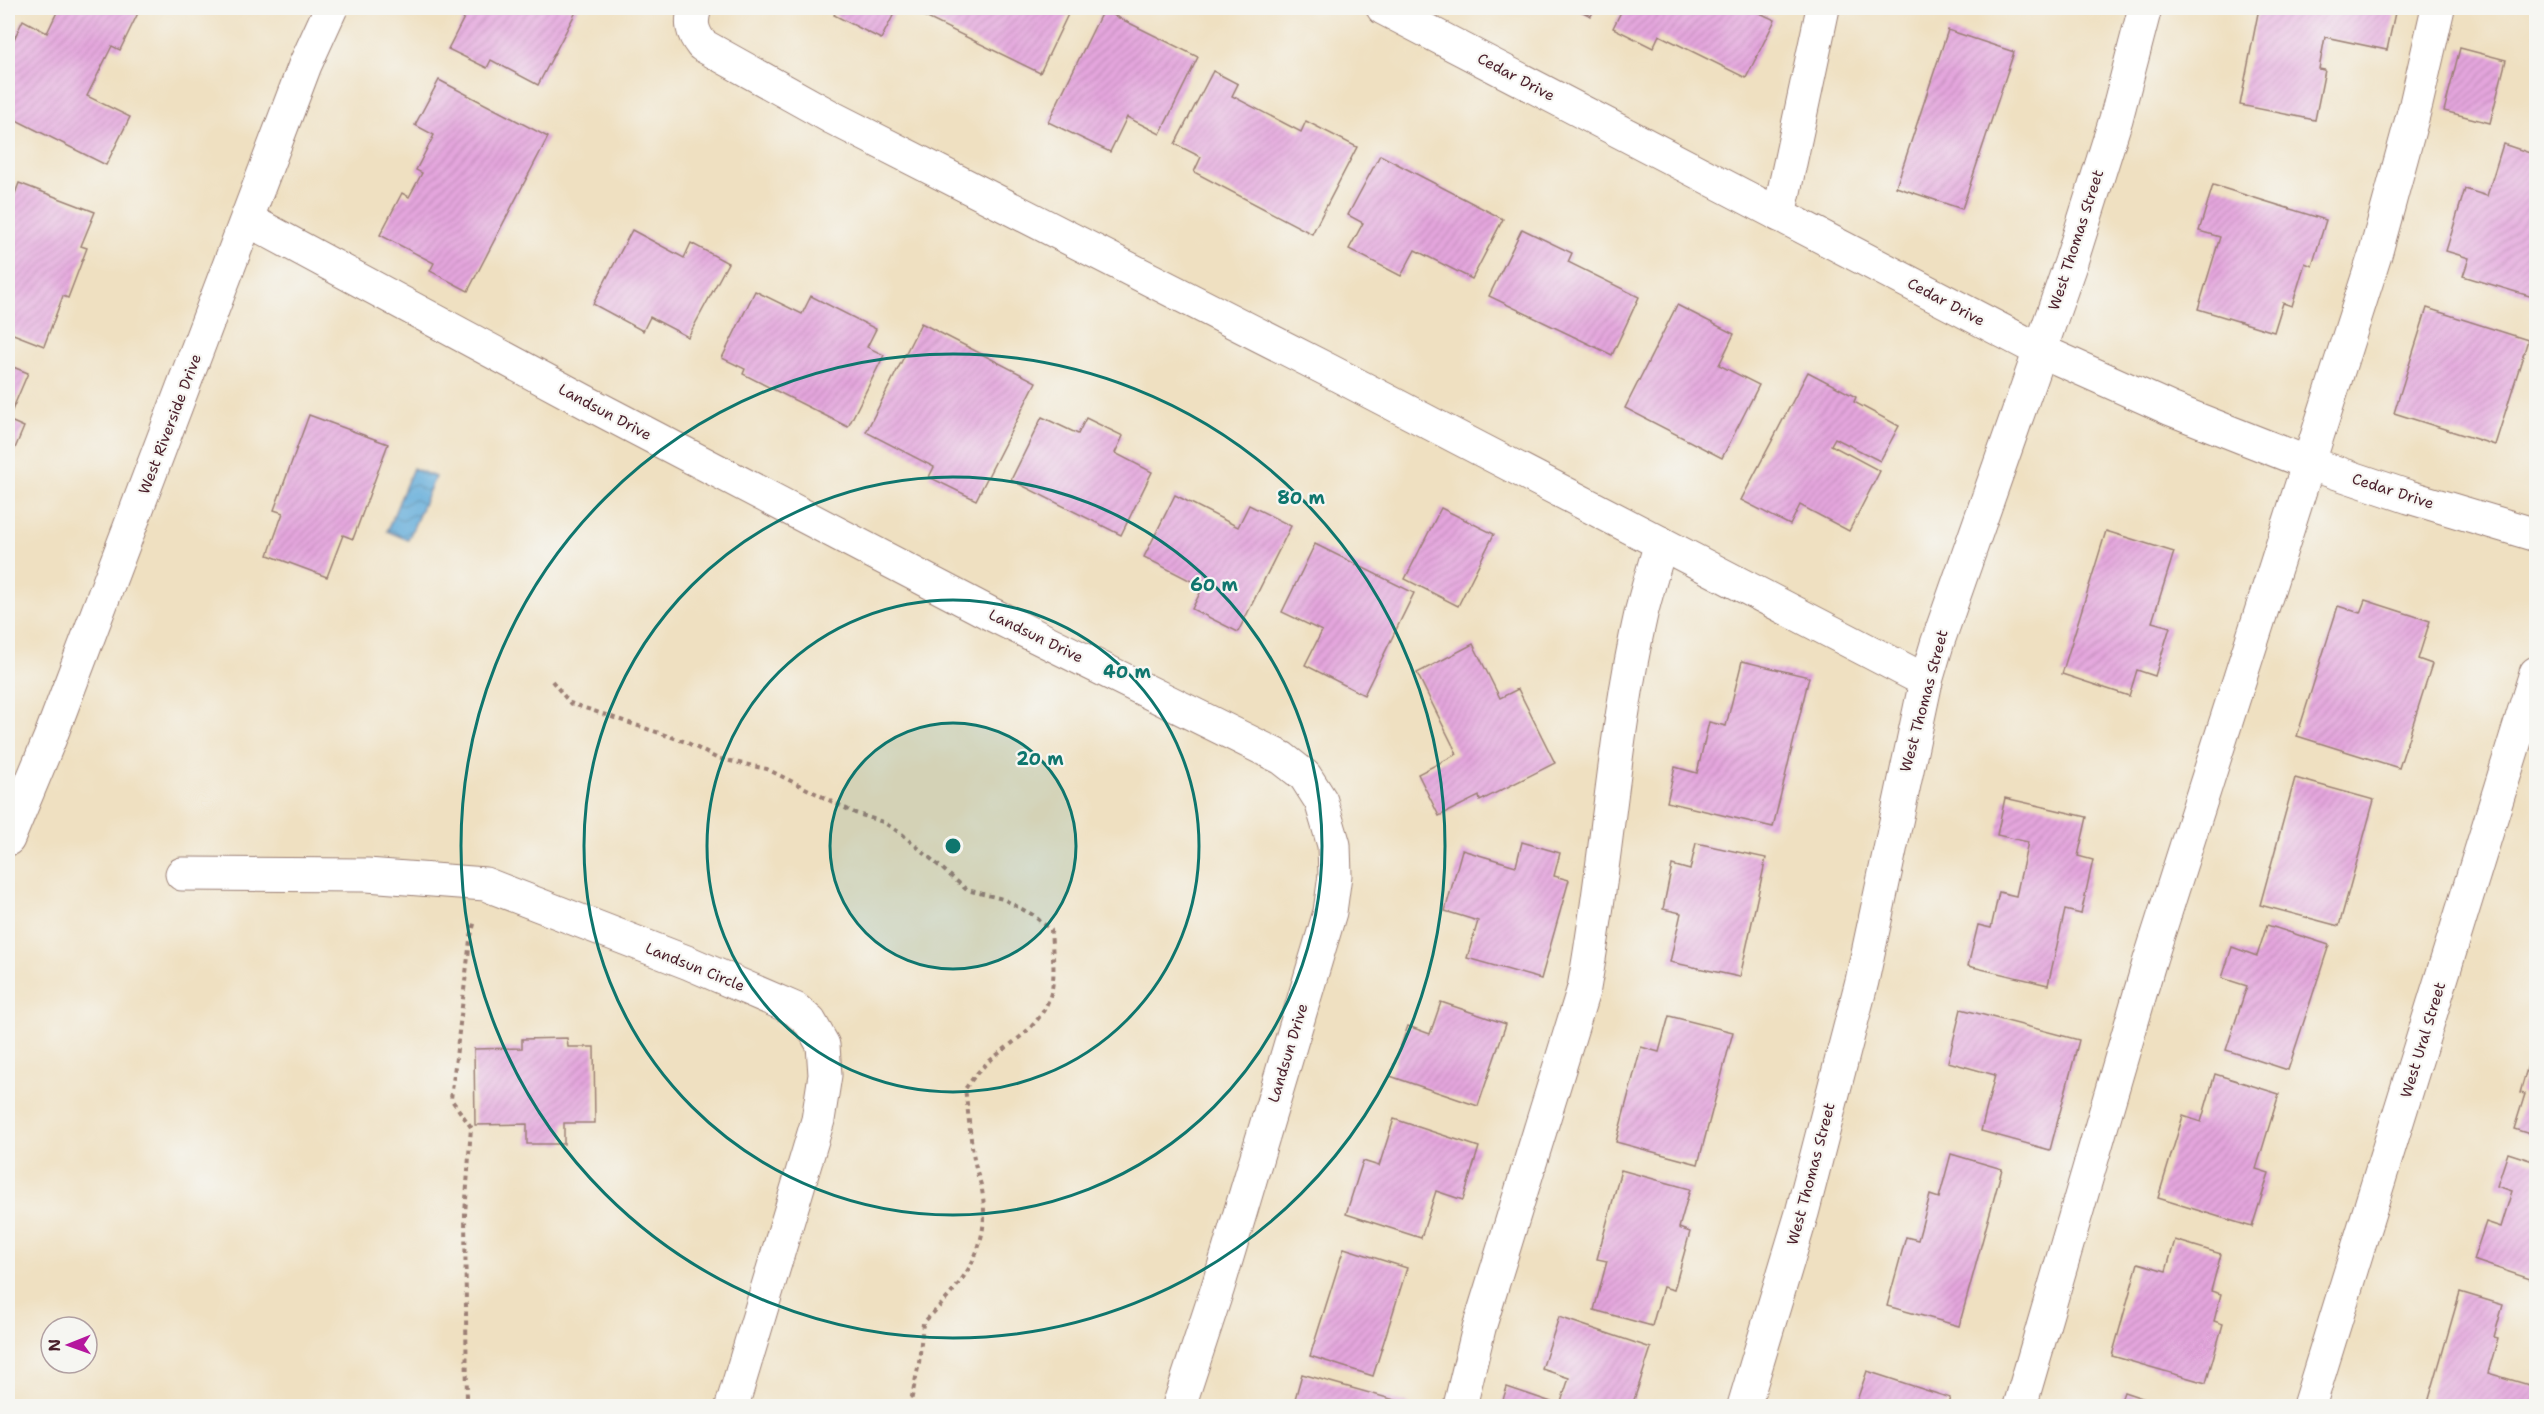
<svg xmlns="http://www.w3.org/2000/svg" width="2544" height="1414" font-family="'Shantell Sans',sans-serif">
<style>
.water{fill:url(#water-waves);stroke:#556582;stroke-width:1.5}
.building{fill:url(#building-hatch)}
.lines{fill:none;stroke-linecap:round;stroke-linejoin:round}
.minor-casing{stroke:#9c8076;stroke-width:35}
.path{stroke:#9c8076;stroke-width:4;stroke-dasharray:4.5 4.5;stroke-linecap:butt}
.minor{stroke:#fff;stroke-width:33}
.ring{fill:none;stroke:#0f766e;stroke-width:3}
.labels{text-anchor:middle;dominant-baseline:central;stroke-width:4.5;stroke-linejoin:round;paint-order:stroke}
.street-label{font-size:15px;fill:#4a1f2b;stroke:#f6f6f2}
.centre{fill:#0f766e;stroke:#f6f6f2;stroke-width:3}
.ring-label{font-size:18px;text-anchor:middle;font-weight:bold;fill:#0f766e;stroke:#f6f6f2;stroke-width:4.5;stroke-linejoin:round;paint-order:stroke}
</style>
<defs>
<pattern id="water-waves" width="16" height="10" patternUnits="userSpaceOnUse" patternTransform="scale(1.5)"><rect width="16" height="10" fill="#60abd9"/><path d="M0 5q4-4 8 0t8 0" fill="none" stroke="#518bb0"/></pattern>
<pattern id="building-hatch" width="6" height="6" patternUnits="userSpaceOnUse" patternTransform="scale(1.5)"><rect width="6" height="6" fill="#e4a6dd"/><path d="M-1 1l2-2M0 6l6-6M5 7l2-2" fill="none" stroke="#c58ebe"/></pattern>
</defs>
<rect width="100%" height="100%" fill="#f6f6f2"/>
<filter id="ink" filterUnits="userSpaceOnUse"><feTurbulence type="fractalNoise" baseFrequency=".0167" numOctaves="2"/><feDisplacementMap in="SourceGraphic" scale="12" xChannelSelector="R" yChannelSelector="G"/><feConvolveMatrix kernelMatrix="1 2 1 2 8 2 1 2 1" color-interpolation-filters="sRGB"/></filter>
<filter id="wash" filterUnits="userSpaceOnUse"><feTurbulence type="fractalNoise" baseFrequency=".008" numOctaves="4" result="noise"/><feDisplacementMap in="SourceGraphic" scale="24" xChannelSelector="R" yChannelSelector="G"/><feGaussianBlur stdDeviation="1.35" result="paint"/><feColorMatrix in="noise" values="0 0 0 0 0 0 0 0 0 0 0 0 0 0 0 0 0 1.4 0 .05"/><feComposite in="paint" operator="in"/></filter>
<g filter="url(#wash)">
<rect width="100%" height="100%" fill="#efe0c1"/>
<polygon class="water" points="413,468 435,477 408,540 387,531"/>
<g id="blocks">
<g class="building">
<polygon points="59,8 140,9 120,50 112,46 87,96 130,117 106,165 8,116 8,52 23,20 47,33"/>
<polygon points="469,8 578,8 538,85 491,60 487,68 448,49"/>
<polygon points="838,8 897,8 881,39 834,15"/>
<polygon points="919,8 1071,8 1040,73 917,13"/>
<polygon points="1574,8 1595,8 1591,16"/>
<polygon points="1623,8 1749,8 1775,20 1746,78 1659,35 1653,48 1613,28"/>
<polygon points="2259,8 2396,8 2387,50 2325,37 2319,69 2325,70 2315,120 2240,105"/>
<polygon points="1103,10 1198,57 1160,134 1127,117 1110,152 1048,122"/>
<polygon points="1948,30 2014,52 1962,209 1896,187"/>
<polygon points="2460,48 2506,60 2490,123 2444,111"/>
<polygon points="1213,71 1238,84 1232,96 1301,132 1306,121 1357,147 1312,234 1194,172 1201,157 1175,144"/>
<polygon points="439,80 548,137 468,291 430,271 434,263 380,235 402,193 409,197 422,173 416,170 434,135 415,125"/>
<polygon points="2503,144 2536,155 2536,298 2463,276 2469,258 2446,251 2465,189 2487,196"/>
<polygon points="1380,155 1503,219 1472,279 1415,250 1401,276 1349,249 1363,223 1348,215"/>
<polygon points="19,183 95,212 81,246 87,248 68,298 63,296 44,346 8,332 8,212"/>
<polygon points="2213,185 2326,220 2312,266 2305,263 2292,306 2283,303 2274,332 2198,309 2220,237 2199,231"/>
<polygon points="1522,229 1572,253 1568,262 1639,297 1612,355 1489,296"/>
<polygon points="632,230 684,258 691,243 728,263 688,337 650,317 643,331 593,304"/>
<polygon points="755,291 802,314 811,296 876,329 867,347 884,355 848,427 743,374 745,369 722,358"/>
<polygon points="1677,305 1734,334 1719,365 1759,385 1722,458 1625,408"/>
<polygon points="2427,308 2528,340 2495,445 2394,413"/>
<polygon points="921,323 1036,382 976,500 929,477 934,467 866,432"/>
<polygon points="8,365 28,373 8,420"/>
<polygon points="1808,372 1856,397 1854,402 1899,426 1880,461 1835,438 1831,445 1880,471 1849,531 1800,505 1790,525 1741,500"/>
<polygon points="309,415 388,444 353,539 343,535 327,577 268,555 283,513 274,510"/>
<polygon points="1042,417 1078,434 1086,418 1123,436 1115,453 1152,472 1121,535 1011,480"/>
<polygon points="8,420 24,427 8,465"/>
<polygon points="1175,495 1238,527 1249,505 1291,526 1238,632 1192,609 1203,587 1144,557"/>
<polygon points="1441,508 1494,534 1458,606 1405,579"/>
<polygon points="2106,531 2174,552 2152,622 2170,627 2155,676 2137,670 2129,696 2062,674"/>
<polygon points="1315,544 1414,593 1364,695 1305,665 1322,631 1282,612"/>
<polygon points="2365,600 2430,621 2418,659 2432,664 2399,768 2297,736 2338,606 2360,613"/>
<polygon points="1473,644 1500,698 1518,689 1555,763 1480,801 1479,796 1439,816 1418,774 1457,754 1417,673"/>
<polygon points="1742,661 1809,677 1773,827 1667,802 1675,767 1697,773 1709,722 1726,726"/>
<polygon points="2295,778 2374,800 2339,926 2260,905"/>
<polygon points="2005,798 2087,817 2078,856 2093,860 2081,914 2065,910 2048,985 1968,966 1978,925 1991,928 1999,892 2016,896 2028,842 1997,835"/>
<polygon points="1522,842 1560,853 1554,876 1569,880 1541,979 1467,958 1478,921 1445,911 1462,850 1516,866"/>
<polygon points="1696,843 1766,858 1740,977 1670,962 1681,913 1663,909 1672,865 1690,870"/>
<polygon points="2267,925 2329,945 2288,1070 2226,1050 2247,986 2222,978 2232,947 2257,956"/>
<polygon points="1441,1002 1506,1024 1478,1106 1390,1076 1408,1026 1430,1034"/>
<polygon points="1961,1009 2079,1040 2050,1150 1981,1131 1995,1075 1948,1062"/>
<polygon points="1669,1016 1733,1032 1698,1164 1616,1142 1641,1047 1659,1052"/>
<polygon points="567,1038 568,1047 594,1047 595,1123 564,1123 564,1144 527,1144 527,1124 475,1125 474,1049 522,1048 522,1039"/>
<polygon points="2530,1058 2536,1060 2536,1136 2514,1129 2525,1094 2520,1093"/>
<polygon points="2215,1074 2279,1094 2256,1169 2269,1173 2252,1227 2158,1198 2183,1116 2201,1122"/>
<polygon points="1394,1119 1479,1147 1463,1200 1436,1191 1421,1238 1346,1214 1363,1161 1379,1166"/>
<polygon points="2508,1153 2536,1162 2536,1281 2473,1260 2486,1222 2501,1227 2512,1191 2497,1186"/>
<polygon points="1951,1154 2002,1169 1959,1326 1887,1306 1906,1237 1918,1240 1930,1195 1939,1198"/>
<polygon points="1621,1170 1690,1189 1679,1228 1690,1232 1674,1290 1663,1287 1652,1326 1594,1310 1607,1261 1597,1259"/>
<polygon points="2175,1240 2221,1254 2211,1291 2221,1294 2214,1321 2223,1324 2206,1383 2112,1356 2138,1263 2166,1271"/>
<polygon points="1344,1248 1407,1268 1373,1376 1310,1356"/>
<polygon points="2460,1292 2503,1305 2494,1337 2498,1338 2488,1373 2536,1387 2536,1406 2427,1406"/>
<polygon points="1559,1317 1651,1348 1632,1406 1501,1406 1507,1387 1560,1405 1569,1378 1542,1369"/>
<polygon points="1867,1371 1950,1398 1947,1406 1855,1406"/>
<polygon points="1302,1374 1409,1404 1409,1406 1293,1406"/>
<polygon points="2124,1392 2166,1406 2119,1406"/>
</g>
</g>
</g>
<g filter="url(#ink)">
<use href="#blocks" fill-opacity="0" stroke="#9c8076" stroke-width="1.5"/>
<g class="lines">
<g class="minor-casing">
<g id="minor">
<path d="M695 8C690 23 692 32 702 45L833 118 1328 370 1926 681"/>
<polyline points="1383,8 2039,350 2171,409 2308,463 2409,497 2536,535"/>
<polyline points="1779,215 1823,8"/>
<polyline points="248,220 588,403 993,615 1282,758 1305,776 1321,801 1334,845 1335,875 1330,912 1218,1287 1179,1406"/>
<polyline points="8,839 50,738 305,65 331,8"/>
<polyline points="182,874 367,875 485,884 689,963 795,1009 810,1022 823,1045 825,1075 818,1120 732,1406"/>
<path d="M1460 1406 1479 1328 1584 988C1607 864 1613 737 1641 614 1647 590 1654 567 1661 543"/>
<polyline points="1744,1406 1802,1213 1862,981 1926,681 1937,644 2071,262 2116,119 2145,8"/>
<polyline points="2020,1406 2149,963 2375,255 2416,104 2438,8"/>
<polyline points="2309,1406 2536,673"/>
</g>
</g>
<g class="path">
<path d="M552 681 570 703 686 742 716 758 767 769 855 813 883 822 902 834 967 890 1003 899 1033 915 1051 930C1052 951 1057 979 1049 999 1037 1032 1005 1045 982 1068 976 1074 970 1082 965 1089 969 1115 970 1142 976 1168 977 1175 981 1182 982 1190 992 1249 963 1284 923 1323L919 1363 910 1406"/>
<polyline points="467,1406 465,1214 471,1127 451,1099 470,940 475,920"/>
</g>
<use href="#minor" class="minor"/>
</g>
</g>
<circle cx="953" cy="846" r="123" fill="#0f766e" fill-opacity=".12"/>
<g class="ring">
<circle cx="953" cy="846" r="123"/>
<circle cx="953" cy="846" r="246"/>
<circle cx="953" cy="846" r="369"/>
<circle cx="953" cy="846" r="492"/>
</g>
<g class="labels">
<g class="street-label">
<text transform="translate(1516 77) rotate(28)">Cedar Drive</text>
<text transform="translate(2076 240) rotate(-72)">West Thomas Street</text>
<text transform="translate(1946 302) rotate(28)">Cedar Drive</text>
<text transform="translate(605 412) rotate(28)">Landsun Drive</text>
<text transform="translate(170 424) rotate(-69)">West Riverside Drive</text>
<text transform="translate(2393 491) rotate(18)">Cedar Drive</text>
<text transform="translate(1036 636) rotate(26)">Landsun Drive</text>
<text transform="translate(1924 701) rotate(-75)">West Thomas Street</text>
<text transform="translate(695 967) rotate(22)">Landsun Circle</text>
<text transform="translate(2423 1040) rotate(-73)">West Ural Street</text>
<text transform="translate(1288 1053) rotate(-73)">Landsun Drive</text>
<text transform="translate(1811 1174) rotate(-75)">West Thomas Street</text>
</g>
</g>
<circle cx="953" cy="846" r="9" class="centre"/>
<g class="ring-label">
<text x="1301" y="504">80 m</text>
<text x="1214" y="591">60 m</text>
<text x="1127" y="678">40 m</text>
<text x="1040" y="765">20 m</text>
</g>
<rect width="2544" height="1414" fill="none" stroke="#f6f6f2" stroke-width="30"/>
<g transform="translate(69 1345) rotate(269)"><circle r="28" fill="#f6f6f2" stroke="#b1a0a2" stroke-width="1.5"/>
<path d="M0-4.5L10 22L0 15L-10 22Z" fill="#b5179e"/>
<text y="-9" font-size="16" font-weight="bold" text-anchor="middle" fill="#4a1f2b">N</text>
</g>
</svg>
